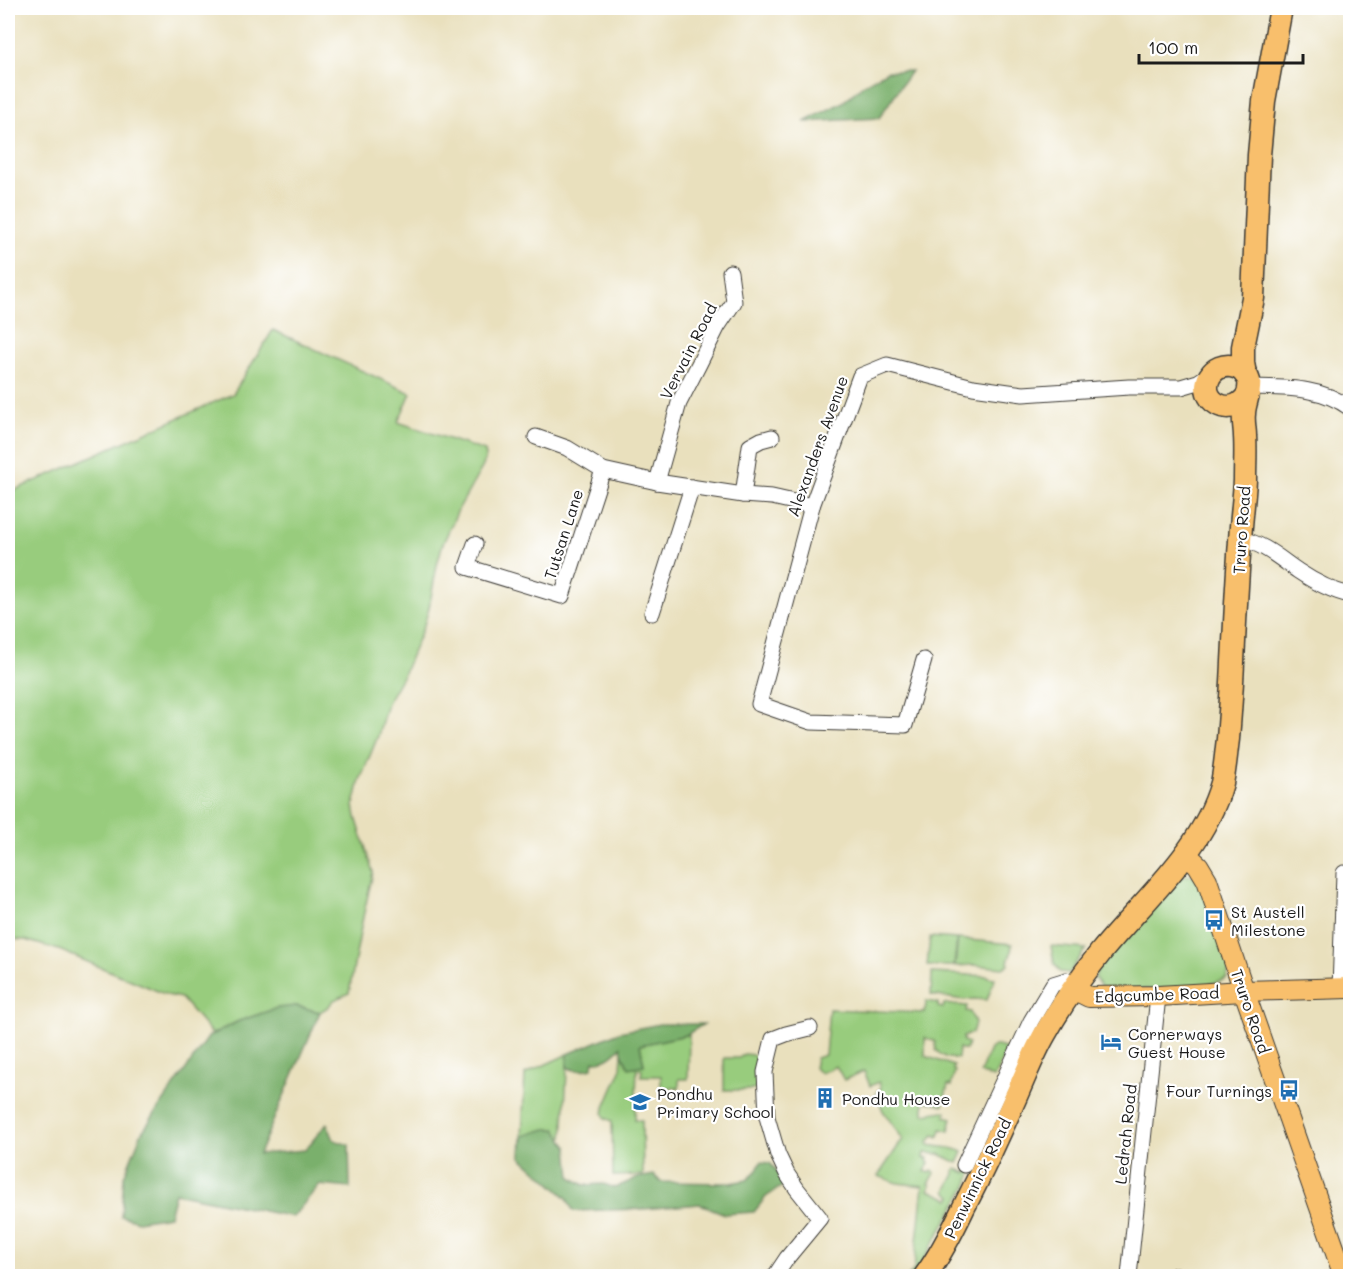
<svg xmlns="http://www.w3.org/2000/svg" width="1358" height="1284" font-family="Mali,sans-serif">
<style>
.green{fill:#98cc7d;stroke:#5a744c;stroke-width:1.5}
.forest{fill:#7ab06c;stroke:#4b6644;stroke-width:1.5}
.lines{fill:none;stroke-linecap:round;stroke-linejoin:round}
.minor-casing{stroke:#3b3934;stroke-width:17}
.major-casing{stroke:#3b3934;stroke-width:22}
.highway-casing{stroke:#3b3934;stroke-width:25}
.minor{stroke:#fff;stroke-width:15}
.major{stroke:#f8bf6c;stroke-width:20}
.highway{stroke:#f8bf6c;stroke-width:22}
.labels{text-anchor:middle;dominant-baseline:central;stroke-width:4.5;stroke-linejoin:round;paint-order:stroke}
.street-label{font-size:16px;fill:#1c1c1c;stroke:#fff}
.poi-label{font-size:16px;fill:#1c1c1c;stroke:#fff;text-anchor:start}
</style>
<rect width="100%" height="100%" fill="#fff"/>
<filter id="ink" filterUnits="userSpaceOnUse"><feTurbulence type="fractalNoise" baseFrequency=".0167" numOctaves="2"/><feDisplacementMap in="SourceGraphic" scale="12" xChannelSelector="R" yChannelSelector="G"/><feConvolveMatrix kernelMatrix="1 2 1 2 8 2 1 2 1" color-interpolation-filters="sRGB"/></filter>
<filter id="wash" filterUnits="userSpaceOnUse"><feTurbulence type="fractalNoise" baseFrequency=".008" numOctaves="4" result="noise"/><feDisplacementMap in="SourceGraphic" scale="24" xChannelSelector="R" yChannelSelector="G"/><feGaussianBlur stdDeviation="1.35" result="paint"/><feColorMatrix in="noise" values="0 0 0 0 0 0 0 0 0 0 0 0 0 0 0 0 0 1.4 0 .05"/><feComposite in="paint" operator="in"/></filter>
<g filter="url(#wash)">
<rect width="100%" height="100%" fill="#e9e0bd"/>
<g class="green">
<polygon points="273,330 411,393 398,422 485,451 486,456 483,466 458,510 442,546 437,565 429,608 424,625 403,675 387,703 378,736 360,780 354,805 356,817 373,872 362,922 349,993 334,1000 328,1007 320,1012 296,1006 239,1021 212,1034 181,998 167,995 59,950 25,940 8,939 9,896 8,895 8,493 233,394"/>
<path d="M1189 875 1198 877 1230 967 1227 978C1194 994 1138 989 1102 988L1095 978 1097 970 1176 878Z"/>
<polygon points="930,937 957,939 954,966 927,966"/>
<polygon points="958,939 1012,944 1011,953 1008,962 1009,964 1003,968 975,965 955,966"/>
<polygon points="1051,946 1086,949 1069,973 1060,972 1054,963"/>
<polygon points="932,973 988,976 988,977 995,978 987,1000 974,999 964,1000 931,995"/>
<path d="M926 1001 938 1003V1007L943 1008 944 1004 967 1006 966 1011 970 1012 975 1023 972 1033 963 1037V1041L968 1043 966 1050 959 1048 958 1058C949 1060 941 1056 936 1050L935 1041 925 1038V1056L954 1066 953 1070 955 1071 951 1086 948 1085 943 1105 924 1101V1114L944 1111 946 1112 945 1116 952 1118 949 1131 941 1129 939 1137 934 1135 928 1142 929 1145C940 1148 953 1146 963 1152L958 1163 939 1154 925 1153 924 1158H928L927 1161 929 1163 925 1171 930 1173 932 1171 935 1173 929 1184 931 1185 929 1190 950 1199 952 1196 946 1191 955 1174 954 1171 957 1169 967 1173 1010 1078 967 1186 914 1276H909L914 1269 923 1186 897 1183 878 1176 903 1139 883 1111 876 1093 881 1088 879 1082 870 1086 864 1071 844 1080 836 1066 821 1073 814 1068 816 1058 825 1055 829 1009 925 1013Z"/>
<polygon points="689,1034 688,1079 679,1079 679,1088 661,1088 661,1076 641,1076 642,1069 637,1069 635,1120 642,1120 643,1175 613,1176 612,1121 605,1118 603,1112 621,1070 622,1053 629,1068 644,1065 640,1045 686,1035"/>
<polygon points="994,1046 998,1046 1007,1049 994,1078 980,1073 990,1049"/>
<polygon points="568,1054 563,1141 539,1172 521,1157 525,1074"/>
<polygon points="744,1054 753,1055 758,1060 757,1088 753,1090 724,1090 724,1058 739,1058"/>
</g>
<g class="forest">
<polygon points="887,71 911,71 879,118 804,122 843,102 864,84"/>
<polygon points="296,1006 320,1012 259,1154 305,1150 327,1123 334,1140 349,1145 350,1188 319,1185 293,1217 175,1193 169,1216 138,1221 121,1216 124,1176 142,1132 209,1036 239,1021 277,1008"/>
<path d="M660 1024H704L686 1035 640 1045 644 1065 629 1068 622 1053 621 1047C614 1055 606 1062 594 1061L592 1068C584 1070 575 1072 567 1067L568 1054 619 1032Z"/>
<polygon points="546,1129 556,1129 568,1147 571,1177 584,1185 604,1184 615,1188 637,1178 654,1175 661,1182 730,1183 747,1180 757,1170 761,1162 770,1163 780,1175 784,1185 766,1197 754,1212 725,1214 700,1204 643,1209 573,1211 567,1198 521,1157 523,1136"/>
</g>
</g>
<g filter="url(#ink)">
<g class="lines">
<g class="minor-casing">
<g id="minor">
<path d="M1249 387C1284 388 1321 386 1350 408"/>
<polyline points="536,437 567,448 603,470 657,482 743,495 772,497 812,506"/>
<polyline points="657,482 679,403 699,364 718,326 734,302 730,272"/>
<polyline points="743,495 750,446 761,440 772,437"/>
<path d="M1240 539C1263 543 1279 558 1298 571 1313 581 1332 591 1350 595"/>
<polyline points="475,544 467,567 562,596 603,470"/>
<polyline points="652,613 692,487"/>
<polyline points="924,660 905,725 811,722 759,704 812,506 860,376 887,365 973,387 1023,394 1129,387 1181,387 1198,382 1213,372"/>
<polyline points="1340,989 1344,873"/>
<polyline points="964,1165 1031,1021 1053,984 1066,980 1076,985"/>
<polyline points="1176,1275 1177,1276"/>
<polyline points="775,1276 787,1258 820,1218 797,1189 787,1174 778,1155 767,1117 765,1072 773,1039 786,1034 810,1028"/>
<polyline points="1129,1276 1158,996"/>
</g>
</g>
<g class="major-casing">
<g id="major">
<polyline points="1185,853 1198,865 1207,880 1244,991 1344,1276"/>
<polyline points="1073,989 1089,997 1158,996 1244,991 1350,988"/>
</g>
</g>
<g class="highway-casing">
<g id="highway">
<polyline points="1245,374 1243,363 1243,347 1253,298 1259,155 1264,101 1281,8"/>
<path d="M925 1276C940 1256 952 1232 963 1209 982 1172 1000 1133 1017 1094 1026 1074 1034 1053 1045 1034 1061 1005 1080 978 1101 952 1144 899 1203 851 1222 783 1225 769 1226 754 1228 739 1230 713 1232 688 1233 662 1235 621 1237 581 1240 541 1241 520 1244 500 1245 480 1245 465 1246 450 1245 436 1245 429 1243 421 1244 414 1244 403 1251 392 1249 381 1244 364 1220 360 1210 376 1197 400 1230 420 1247 396"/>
</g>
</g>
<use href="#minor" class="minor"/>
<use href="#major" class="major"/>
<use href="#highway" class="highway"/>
</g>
</g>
<defs>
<g id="bus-bare" transform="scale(1.62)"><path d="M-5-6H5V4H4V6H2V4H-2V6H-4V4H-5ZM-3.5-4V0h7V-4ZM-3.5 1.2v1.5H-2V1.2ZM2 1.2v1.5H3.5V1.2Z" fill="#1f6fb2" stroke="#fff" stroke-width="2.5" paint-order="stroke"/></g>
<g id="hotel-bare" transform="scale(1.62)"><path d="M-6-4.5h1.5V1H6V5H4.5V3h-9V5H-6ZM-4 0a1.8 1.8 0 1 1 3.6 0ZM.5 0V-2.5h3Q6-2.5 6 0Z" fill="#1f6fb2" stroke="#fff" stroke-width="2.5" paint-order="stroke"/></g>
<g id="building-bare" transform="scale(1.62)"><path d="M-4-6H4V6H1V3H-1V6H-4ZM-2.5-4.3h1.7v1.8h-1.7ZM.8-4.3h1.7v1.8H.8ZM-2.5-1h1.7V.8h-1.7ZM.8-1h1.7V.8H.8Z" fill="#1f6fb2" stroke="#fff" stroke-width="2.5" paint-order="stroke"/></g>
<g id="school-bare" transform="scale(1.62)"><path d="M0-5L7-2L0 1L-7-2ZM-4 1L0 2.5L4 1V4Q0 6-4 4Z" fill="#1f6fb2" stroke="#fff" stroke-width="2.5" paint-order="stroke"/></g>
</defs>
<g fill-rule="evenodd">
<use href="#bus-bare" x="1214" y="920"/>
<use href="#hotel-bare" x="1111" y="1042"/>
<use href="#bus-bare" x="1289" y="1090"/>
<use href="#building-bare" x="825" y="1098"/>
<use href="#school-bare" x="640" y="1102"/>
</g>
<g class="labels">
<g class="street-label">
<text transform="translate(688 351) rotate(-63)">Vervain Road</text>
<text transform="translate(817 446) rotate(-70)">Alexanders Avenue</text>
<text transform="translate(1241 530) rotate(-86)">Truro Road</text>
<text transform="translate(563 534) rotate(-72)">Tutsan Lane</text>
<text transform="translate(1157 994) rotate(-2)">Edgcumbe Road</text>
<text transform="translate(1251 1011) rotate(71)">Truro Road</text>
<text transform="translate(1125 1134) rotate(-84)">Ledrah Road</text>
<text transform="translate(977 1178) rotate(-64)">Penwinnick Road</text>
</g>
<g class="poi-label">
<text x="1231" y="911">St Austell<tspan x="1231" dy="18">Milestone</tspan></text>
<text x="1128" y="1033">Cornerways<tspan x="1128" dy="18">Guest House</tspan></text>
<text x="1272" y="1090" text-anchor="end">Four Turnings</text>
<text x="657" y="1093">Pondhu<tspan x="657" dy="18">Primary School</tspan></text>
<text x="842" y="1098">Pondhu House</text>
</g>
</g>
<rect width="1358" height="1284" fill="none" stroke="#fff" stroke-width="30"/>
<path d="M1139 54v9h164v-9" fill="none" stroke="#1c1c1c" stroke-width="3"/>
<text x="1148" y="54" font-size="18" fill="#1c1c1c" stroke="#ffffff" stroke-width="4.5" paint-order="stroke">100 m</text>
</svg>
